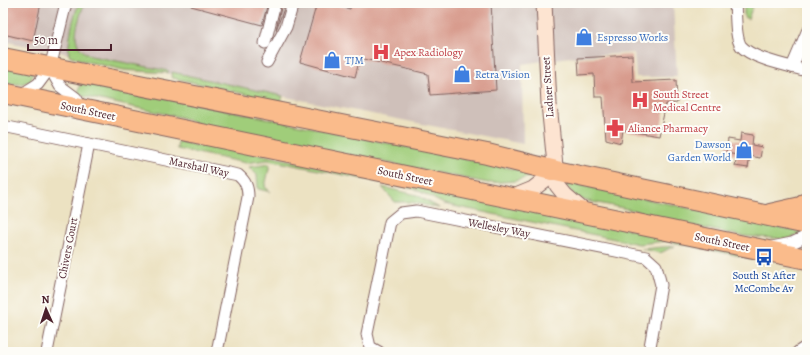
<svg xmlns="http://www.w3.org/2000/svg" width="810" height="355" font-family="Alegreya,serif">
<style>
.industrial{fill:#cfc0ba}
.green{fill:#a0cd7a;stroke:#757652}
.building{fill:#d89b8d}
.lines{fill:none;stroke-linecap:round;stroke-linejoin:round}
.street-casing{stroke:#836360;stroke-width:13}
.secondary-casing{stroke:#836360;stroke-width:17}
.highway-casing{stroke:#836360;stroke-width:22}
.street{stroke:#fff;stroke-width:11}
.secondary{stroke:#fde4d1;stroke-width:15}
.highway{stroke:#fabb8b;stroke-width:20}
.labels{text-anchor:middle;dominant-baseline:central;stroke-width:4;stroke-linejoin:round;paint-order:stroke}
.shop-label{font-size:11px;fill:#366cbe;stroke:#fdfcf7;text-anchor:start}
.health-label{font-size:11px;fill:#be3a42;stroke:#fdfcf7;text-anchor:start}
.street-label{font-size:11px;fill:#4a1f2b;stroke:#fdfcf7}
.transit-label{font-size:11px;fill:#164399;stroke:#fdfcf7}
</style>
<rect width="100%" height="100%" fill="#fdfcf7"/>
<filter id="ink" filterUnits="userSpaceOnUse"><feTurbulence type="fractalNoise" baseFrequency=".025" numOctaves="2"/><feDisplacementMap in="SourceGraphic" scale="8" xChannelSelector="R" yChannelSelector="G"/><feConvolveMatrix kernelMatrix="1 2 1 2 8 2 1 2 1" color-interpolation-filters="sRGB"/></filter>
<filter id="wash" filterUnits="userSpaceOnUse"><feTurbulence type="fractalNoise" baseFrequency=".012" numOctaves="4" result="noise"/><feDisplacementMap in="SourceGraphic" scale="16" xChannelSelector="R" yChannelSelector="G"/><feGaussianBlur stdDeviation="0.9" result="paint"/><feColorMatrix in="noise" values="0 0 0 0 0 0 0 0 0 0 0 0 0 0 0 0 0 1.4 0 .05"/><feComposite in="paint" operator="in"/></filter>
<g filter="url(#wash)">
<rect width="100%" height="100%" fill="#ece2c2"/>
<polygon class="industrial" points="3,3 673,3 677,77 636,77 634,53 570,57 522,64 523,144 3,41"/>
<g class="green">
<path d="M80 3H84C79 23 66 45 91 56L169 71 168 73 124 70 84 61 69 55C67 46 74 10 80 3Z"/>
<polygon points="744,3 754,3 748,19 744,17"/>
<polygon points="3,65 33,70 31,81 20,84 3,84"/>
<polygon points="172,72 283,96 281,102 173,78 171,77"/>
<polygon points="81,80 533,173 535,175 515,181 488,183 205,126 180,117 82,96 78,94"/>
<polygon points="178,141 198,146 214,145 761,256 760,260 666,241 639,244 444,204 417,190 404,187 268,160 246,163 177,149"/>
<polygon points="270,164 265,187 271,192 258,189 257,175 249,167"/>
<polygon points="562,181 805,233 787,239 742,236 659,219 638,211 583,200 575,196"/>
<polygon points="382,187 417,195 439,208 411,202 395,202"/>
<polygon points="675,246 660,253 642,249"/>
</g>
<g id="blocks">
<g class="building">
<polygon points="3,3 41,3 33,41 3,34"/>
<polygon points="191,3 268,3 262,25 191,6"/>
<polygon points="282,3 286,3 276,30"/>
<polygon points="317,3 328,3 350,9 351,3 491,3 496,90 430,95 428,74 360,58 355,77 300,62"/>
<polygon points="632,55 633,82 676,80 677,103 666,104 659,136 623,130 621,143 606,139 603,97 595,97 594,74 579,75 578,58"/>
<polygon points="741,133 753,135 752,145 762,147 760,158 750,156 748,168 735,166 737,155 726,153 728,139 740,141"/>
</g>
</g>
</g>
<g filter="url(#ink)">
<use href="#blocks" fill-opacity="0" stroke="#836360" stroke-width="1"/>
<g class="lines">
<g class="street-casing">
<g id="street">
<path d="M735 3C736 14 735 38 741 46 752 59 790 66 807 71"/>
<polyline points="265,43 275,3"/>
<polyline points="267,62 286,27 293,3"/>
<polyline points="792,67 807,32"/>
<polyline points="50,68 60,86 76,98 83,110"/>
<polyline points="19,96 38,84 50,68 66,3"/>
<path d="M3 126 238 175C246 182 248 187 248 197L217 352"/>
<polyline points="772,247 792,243 807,236"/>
<polyline points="47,352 89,144"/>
<polyline points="379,352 370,347 367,334 390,222 401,213 416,211 646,257 656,266 661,285 649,352"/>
<polyline points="798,352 807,346"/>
</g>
</g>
<g class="secondary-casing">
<g id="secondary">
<polyline points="544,3 549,104 557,185 565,195 586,213"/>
<polyline points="511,198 533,189 556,171"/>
</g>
</g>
<g class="highway-casing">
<g id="highway">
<polyline points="3,58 487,154 556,171 807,224"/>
<polyline points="3,93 807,259"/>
<polyline points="770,214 801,207 807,203"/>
</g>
</g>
<use href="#street" class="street"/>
<use href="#secondary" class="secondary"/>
<use href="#highway" class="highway"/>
</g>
</g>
<defs>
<g id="shop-bare" transform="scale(1.38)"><path d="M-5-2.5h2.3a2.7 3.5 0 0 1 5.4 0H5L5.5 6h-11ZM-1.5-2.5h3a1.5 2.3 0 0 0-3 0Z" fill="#3f7fe0" stroke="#fdfcf7" stroke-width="2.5" paint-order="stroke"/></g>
<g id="hospital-bare" transform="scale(1.38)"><path d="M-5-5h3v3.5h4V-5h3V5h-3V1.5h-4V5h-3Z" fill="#e0444e" stroke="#fdfcf7" stroke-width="2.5" paint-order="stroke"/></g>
<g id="pharmacy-bare" transform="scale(1.38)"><path d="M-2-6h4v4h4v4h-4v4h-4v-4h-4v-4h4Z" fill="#e0444e" stroke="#fdfcf7" stroke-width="2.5" paint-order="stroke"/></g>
<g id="bus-bare" transform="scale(1.38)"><path d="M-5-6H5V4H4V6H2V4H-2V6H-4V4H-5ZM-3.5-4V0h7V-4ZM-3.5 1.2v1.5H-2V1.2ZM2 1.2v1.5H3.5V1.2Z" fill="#1a4fb4" stroke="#fdfcf7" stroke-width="2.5" paint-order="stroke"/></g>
</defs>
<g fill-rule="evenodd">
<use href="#shop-bare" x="584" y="37"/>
<use href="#hospital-bare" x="381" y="52"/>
<use href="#shop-bare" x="332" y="60"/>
<use href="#shop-bare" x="462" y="74"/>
<use href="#hospital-bare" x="640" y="100"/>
<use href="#pharmacy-bare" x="615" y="128"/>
<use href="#shop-bare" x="744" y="150"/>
<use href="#bus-bare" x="764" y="257"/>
</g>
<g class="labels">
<g class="shop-label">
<text x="597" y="37">Espresso Works</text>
<text x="345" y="60">TJM</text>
<text x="475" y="74">Retra Vision</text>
<text x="731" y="144" text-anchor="end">Dawson<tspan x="731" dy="13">Garden World</tspan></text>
</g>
<g class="health-label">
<text x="394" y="52">Apex Radiology</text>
<text x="653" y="94">South Street<tspan x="653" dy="13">Medical Centre</tspan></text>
<text x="628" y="128">Aliance Pharmacy</text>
</g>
<g class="street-label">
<text transform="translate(548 87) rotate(-94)">Ladner Street</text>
<text transform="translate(88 111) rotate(12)">South Street</text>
<text transform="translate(199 167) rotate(12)">Marshall Way</text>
<text transform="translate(405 176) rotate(12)">South Street</text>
<text transform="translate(499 228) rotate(11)">Wellesley Way</text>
<text transform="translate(722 242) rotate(12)">South Street</text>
<text transform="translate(68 248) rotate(-79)">Chivers Court</text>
</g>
<g class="transit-label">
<text x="764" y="275">South St After<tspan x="764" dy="13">McCombe Av</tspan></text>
</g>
</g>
<rect width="810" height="355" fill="none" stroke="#fdfcf7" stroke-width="16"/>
<g transform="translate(46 309) rotate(357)" stroke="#fdfcf7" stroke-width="3" paint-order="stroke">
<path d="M0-3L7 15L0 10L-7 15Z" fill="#4a1f2b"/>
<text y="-6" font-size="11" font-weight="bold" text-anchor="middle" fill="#4a1f2b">N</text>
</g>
<path d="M28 44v6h83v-6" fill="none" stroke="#4a1f2b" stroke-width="2"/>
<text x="34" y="44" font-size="12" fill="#4a1f2b" stroke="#fdfcf7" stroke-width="3" paint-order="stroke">50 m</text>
</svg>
